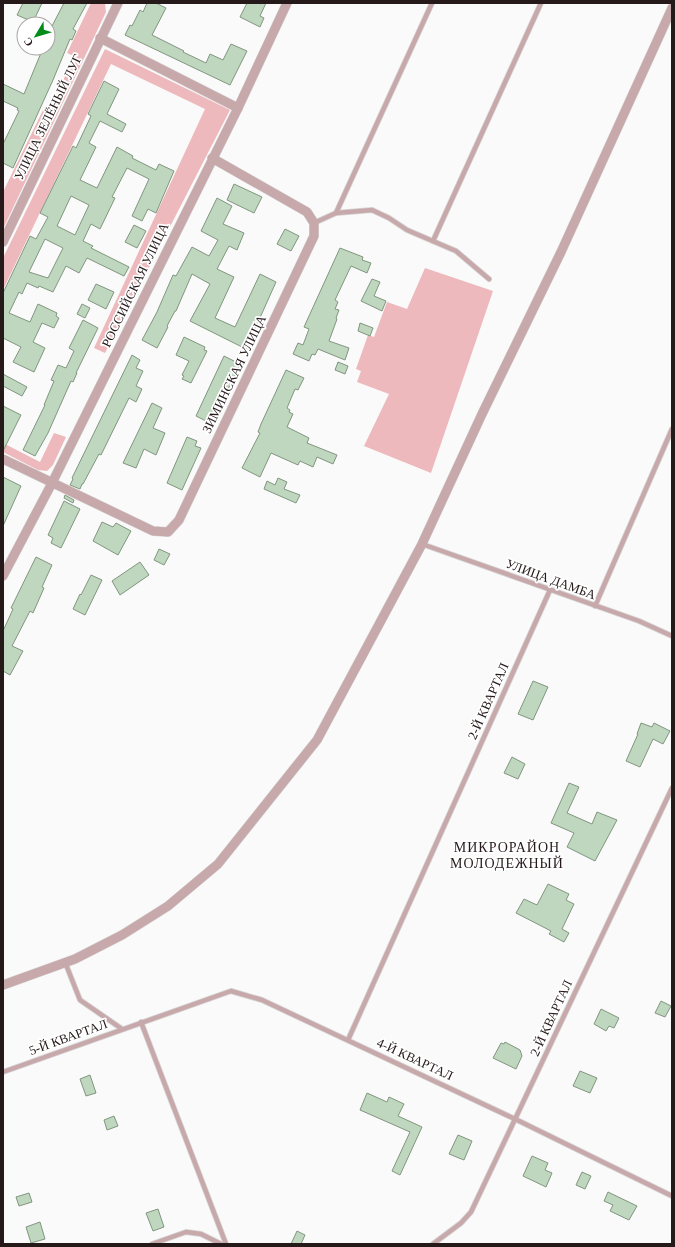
<svg xmlns="http://www.w3.org/2000/svg" width="675" height="1247" font-family="'Times New Roman',serif">
<style>
.green{fill:#eeb9bc}
.building{fill:#bfd7be;stroke:#81967f;fill-rule:evenodd}
.lines{fill:none;stroke-linecap:round;stroke-linejoin:round}
.lane-casing{stroke:#d8d6d6;stroke-width:6}
.street-casing{stroke:#d8d6d6;stroke-width:10}
.lane{stroke:#c8a9ab;stroke-width:4.5}
.street{stroke:#c8a9ab;stroke-width:9}
.labels{text-anchor:middle;dominant-baseline:central;stroke-width:3.5;stroke-linejoin:round;paint-order:stroke}
.street-label{font-size:13px;fill:#26191a;stroke:#fff}
.neighbourhood-label{font-size:14px;letter-spacing:1px;fill:#26191a;stroke:#fff}
</style>
<rect width="100%" height="100%" fill="#fafafa"/>
<g class="green">
<polygon points="91,3 105,3 106,12 3,229 3,192 43,110 49,112 74,56 67,53"/>
<polygon points="105,49 230,110 105,353 94,348 205,109 111,64 3,290 3,258"/>
<polygon points="425,268 493,291 431,473 364,446 389,394 357,382 361,371 356,369 368,335 374,337 387,302 407,309"/>
<polygon points="54,433 66,437 53,465 47,471 38,470 3,452 3,443 40,462"/>
</g>
<g class="building">
<polygon points="23,3 42,3 33,22 17,15"/>
<polygon points="64,3 87,3 73,29 76,31 72,40 70,39 53,80 13,168 3,163 3,144 19,111 17,110 18,108 3,101 3,84 24,94 43,48 48,48 48,24 52,26"/>
<polygon points="147,3 156,3 166,8 152,35 184,51 183,52 206,63 210,54 223,60 231,44 247,51 230,85 125,35 130,25 132,26 140,10 143,12"/>
<polygon points="247,3 266,3 260,16 264,18 260,27 240,17"/>
<path d="M104 81 119 89 107 114 126 124 122 132 100 121 89 143 96 147 80 180 97 188 117 147 133 156 132 158 156 170 159 164 174 171 156 213 148 209 142 221 132 216 149 179 127 168 112 197 115 198 100 229 91 224 83 241 93 246 91 248 129 267 124 276 87 258 79 273 66 266 53 292 39 286 38 288 27 283 22 294 19 292 9 313 30 322 38 304 57 313 56 316 59 318 54 328 42 323 33 342 45 348 34 372 13 362 21 347 3 338V293L30 236 36 239 48 217 40 213 73 146 76 148 91 116 88 114ZM71 196 89 205 75 235 57 226ZM45 239 63 248 48 278 29 272Z"/>
<polygon points="234,184 262,197 254,213 227,200"/>
<polygon points="217,198 232,206 223,224 244,233 237,250 229,246 217,269 234,277 215,318 235,327 260,274 276,282 246,349 190,321 210,284 192,274 176,311 175,311 167,326 168,327 157,348 142,340 157,312 173,275 176,276 192,247 209,256 218,240 201,231"/>
<polygon points="134,225 146,231 137,248 125,242"/>
<polygon points="285,229 299,236 291,251 277,244"/>
<polygon points="340,248 363,257 362,260 371,263 367,273 351,266 335,300 338,302 335,309 339,310 336,318 337,319 329,341 349,348 345,360 318,349 315,355 312,354 309,361 293,354 298,343 303,345 309,329 304,327"/>
<polygon points="372,279 380,282 374,296 386,301 382,311 361,301"/>
<polygon points="96,284 114,292 106,309 88,300"/>
<polygon points="82,304 90,308 85,318 77,314"/>
<polygon points="83,320 98,328 76,373 77,373 73,382 71,381 48,433 35,456 23,450 45,405 44,405 54,381 51,380 58,365 66,368 74,351 69,348"/>
<polygon points="360,323 373,328 370,336 358,331"/>
<polygon points="184,337 205,347 204,350 207,351 191,383 182,379 184,376 182,375 189,361 176,355"/>
<polygon points="132,355 140,360 136,368 143,371 136,386 142,389 136,402 129,398 101,455 99,454 83,484 82,484 80,489 70,485 73,479 72,478"/>
<polygon points="224,356 240,364 222,402 225,403 214,425 196,416"/>
<polygon points="338,362 348,366 345,374 335,370"/>
<polygon points="286,370 304,378 298,390 295,389 287,408 290,410 289,412 293,414 287,427 309,438 307,443 337,455 333,464 317,457 313,467 300,461 298,465 271,453 260,477 242,468 260,433 258,432 261,424"/>
<polygon points="3,374 27,387 22,396 3,386"/>
<polygon points="152,403 162,408 153,428 165,433 156,455 144,449 136,468 123,463"/>
<polygon points="3,406 21,415 3,451"/>
<polygon points="187,437 197,441 195,446 201,448 182,490 167,483"/>
<polygon points="3,477 21,486 3,526"/>
<polygon points="278,478 287,482 284,489 300,495 296,503 264,489 267,481 275,485"/>
<polygon points="65,495 74,500 73,503 64,498"/>
<polygon points="64,501 80,509 61,548 51,543 53,538 48,535"/>
<polygon points="102,522 113,527 116,523 131,531 118,555 93,541"/>
<polygon points="159,549 170,554 164,565 154,560"/>
<polygon points="36,557 52,565 42,587 44,588 33,613 30,611 12,646 23,651 10,675 3,671 3,631 13,609 11,608"/>
<polygon points="140,562 149,575 120,595 112,581"/>
<polygon points="91,575 102,580 85,615 73,609 80,594 81,595"/>
<polygon points="533,681 548,687 533,720 518,714"/>
<polygon points="641,723 652,727 654,723 670,731 663,744 653,739 640,767 626,761 638,734 637,734"/>
<polygon points="512,757 525,764 518,779 504,773"/>
<polygon points="569,783 579,787 567,813 592,824 597,812 617,820 595,861 567,847 574,833 551,823"/>
<polygon points="548,884 569,894 566,900 574,904 562,929 569,933 564,942 549,934 551,931 516,913 524,899 537,905"/>
<polygon points="661,1001 671,1006 665,1017 655,1013"/>
<polygon points="601,1009 619,1018 614,1028 609,1026 606,1031 594,1024"/>
<polygon points="505,1042 520,1050 522,1056 516,1069 493,1058 501,1043 504,1044"/>
<polygon points="580,1071 597,1078 590,1093 573,1086"/>
<polygon points="90,1075 96,1093 86,1096 80,1079"/>
<polygon points="367,1093 387,1102 389,1097 404,1104 398,1116 422,1127 400,1175 392,1171 410,1132 360,1110"/>
<polygon points="114,1116 118,1126 107,1130 104,1120"/>
<polygon points="458,1135 472,1141 464,1160 449,1154"/>
<polygon points="532,1156 548,1163 545,1170 552,1173 546,1187 523,1176"/>
<polygon points="582,1172 591,1176 585,1189 576,1185"/>
<polygon points="608,1192 637,1206 629,1220 610,1211 613,1205 604,1201"/>
<polygon points="29,1193 32,1202 19,1206 16,1197"/>
<polygon points="158,1209 164,1227 153,1231 146,1213"/>
<polygon points="40,1222 45,1239 31,1243 26,1227"/>
<polygon points="297,1231 305,1235 301,1244 291,1244"/>
</g>
<g class="lines">
<g class="lane-casing">
<g id="lane">
<polyline points="336,213 372,210 389,218 407,230 456,251 489,279"/>
<polyline points="314,223 336,213 432,3"/>
<polyline points="433,241 541,3"/>
<polyline points="422,544 639,621 672,636"/>
<polyline points="595,606 672,429"/>
<polyline points="65,962 80,1000 122,1029"/>
<polyline points="141,1022 226,1244"/>
<polyline points="348,1040 550,590"/>
<polyline points="3,1072 231,991 262,1000 515,1119 672,1196"/>
<polyline points="152,1244 186,1232 201,1234 221,1244"/>
<polyline points="433,1244 461,1223 471,1212 672,788"/>
</g>
</g>
<g class="street-casing">
<g id="street">
<polyline points="100,38 238,108"/>
<polyline points="3,242 118,3"/>
<polyline points="3,459 153,531 168,532 179,520 314,236 314,223 307,212 212,158"/>
<polyline points="3,576 52,483 238,108 287,3"/>
<polyline points="3,985 75,959 122,935 168,906 218,864 317,740 422,544 482,414 561,252 672,8"/>
</g>
</g>
<use href="#lane" class="lane"/>
<use href="#street" class="street"/>
</g>
<g class="labels">
<g class="street-label">
<text transform="translate(48 117) rotate(-64)">УЛИЦА ЗЕЛЁНЫЙ ЛУГ</text>
<text transform="translate(135 285) rotate(-64)">РОССИЙСКАЯ УЛИЦА</text>
<text transform="translate(234 374) rotate(-64)">ЗИМИНСКАЯ УЛИЦА</text>
<text transform="translate(551 579) rotate(20)">УЛИЦА ДАМБА</text>
<text transform="translate(488 701) rotate(-66)">2-Й КВАРТАЛ</text>
<text transform="translate(551 1018) rotate(-65)">2-Й КВАРТАЛ</text>
<text transform="translate(68 1037) rotate(-20)">5-Й КВАРТАЛ</text>
<text transform="translate(415 1059) rotate(25)">4-Й КВАРТАЛ</text>
</g>
<g class="neighbourhood-label">
<text x="507" y="847">МИКРОРАЙОН<tspan x="507" dy="16">МОЛОДЕЖНЫЙ</tspan></text>
</g>
</g>
<rect width="675" height="1247" fill="none" stroke="#26191a" stroke-width="8"/>
<g transform="translate(36 36) rotate(232)"><circle r="19" fill="#ffffff" stroke="#a8a3a3"/>
<path d="M0-3L7 15L0 10L-7 15Z" fill="#028c1a"/>
<text y="-6" font-size="11" font-weight="bold" text-anchor="middle" fill="#26191a">С</text>
</g>
</svg>
